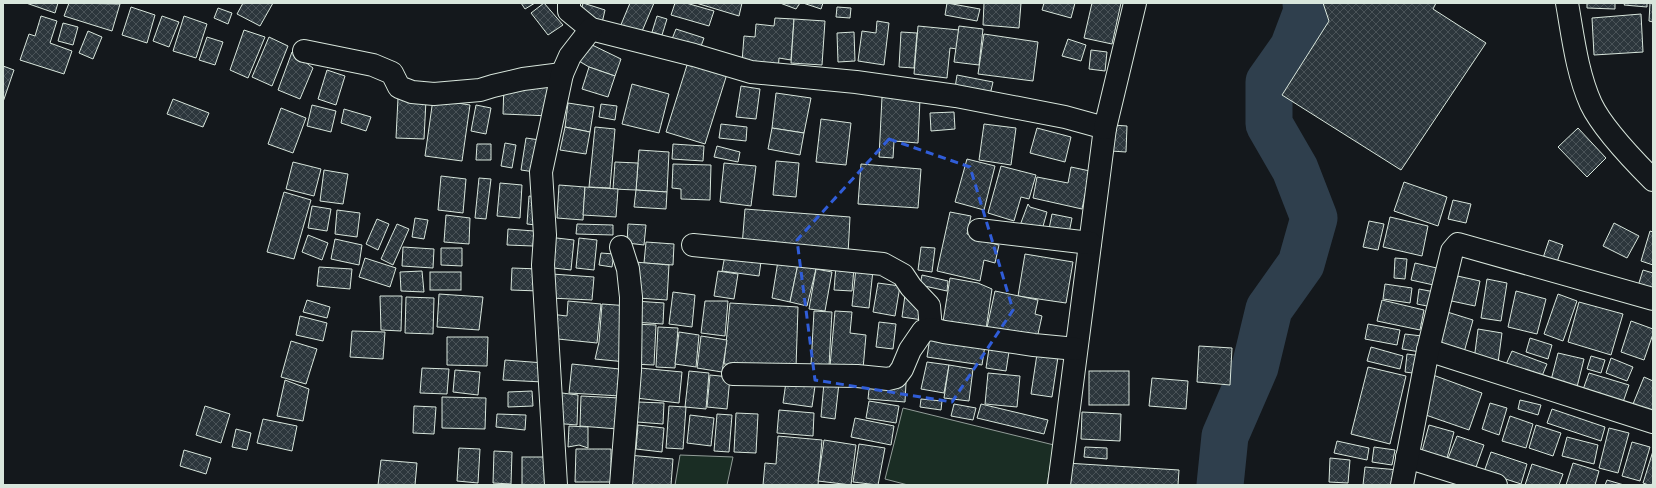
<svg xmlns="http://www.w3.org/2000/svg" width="1656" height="488" font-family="'Archivo Narrow',sans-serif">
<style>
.park{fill:#1a2d24;stroke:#939e99}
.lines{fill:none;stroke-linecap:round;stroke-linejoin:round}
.river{stroke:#2f3f4d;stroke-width:47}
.building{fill:url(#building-cross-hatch);stroke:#d8e6dc}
.minor-casing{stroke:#d8e6dc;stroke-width:24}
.tertiary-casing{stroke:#d8e6dc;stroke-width:24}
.minor{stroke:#14181c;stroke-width:22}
.tertiary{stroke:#14181c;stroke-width:22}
.marked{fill:none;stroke:#305dd8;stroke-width:3;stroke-dasharray:8 5;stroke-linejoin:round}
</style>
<defs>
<pattern id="building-cross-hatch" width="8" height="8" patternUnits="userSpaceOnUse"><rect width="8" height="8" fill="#2c363c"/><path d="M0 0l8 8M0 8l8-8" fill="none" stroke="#4a5358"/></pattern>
</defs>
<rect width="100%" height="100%" fill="#14181c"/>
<g class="park">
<polygon points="903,408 1054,445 1047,485 908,485 885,479"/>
<polygon points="680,455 733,457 727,485 675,485"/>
</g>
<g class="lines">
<polyline class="river" points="1220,485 1225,436 1255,367 1269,309 1301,264 1314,218 1295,169 1269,124 1269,82 1293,48 1307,11 1306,3"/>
</g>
<g class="building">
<polygon points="26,3 58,3 55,13"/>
<polygon points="69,3 120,4 112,31 64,16"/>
<polygon points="243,3 273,3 260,26 237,14"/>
<polygon points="521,3 535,3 525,9"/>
<polygon points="544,3 563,25 548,35 531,13"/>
<polygon points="583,3 605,10 602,23 580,16"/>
<polygon points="630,3 654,3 640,36 620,27"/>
<polygon points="675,3 686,3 714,11 709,26 671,15"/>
<polygon points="696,3 742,3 739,16"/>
<polygon points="780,3 800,3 796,9"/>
<polygon points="803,3 823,3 821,9"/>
<polygon points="947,3 980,9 977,21 945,15"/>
<polygon points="984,3 1021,3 1019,28 983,25"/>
<polygon points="1044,3 1075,3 1071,18 1042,10"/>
<polygon points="1092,3 1121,3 1112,44 1084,38"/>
<polygon points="1323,3 1436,3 1433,9 1486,43 1401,170 1282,95 1329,21"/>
<polygon points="1587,3 1615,3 1615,9 1587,8"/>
<polygon points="1625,3 1647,3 1647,7 1624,5"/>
<polygon points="1650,3 1653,3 1653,22 1649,21"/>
<polygon points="131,7 155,15 147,43 122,35"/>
<polygon points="837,7 851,8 850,18 836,17"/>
<polygon points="218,8 232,13 228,24 214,18"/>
<polygon points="1641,14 1643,52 1594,55 1592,18"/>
<polygon points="41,16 57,21 50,43 72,51 64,74 20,60 29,34 35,36"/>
<polygon points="162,16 179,22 169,47 153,41"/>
<polygon points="184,16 207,24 196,58 173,51"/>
<polygon points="657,16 667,19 662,35 652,32"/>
<polygon points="775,18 794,19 791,60 779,58 778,71 742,62 744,36 755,37 756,24 774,26"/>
<polygon points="794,19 825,21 822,65 791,63"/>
<polygon points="877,21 889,23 884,65 858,61 862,31 876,33"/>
<polygon points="63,23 78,27 73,45 58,41"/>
<polygon points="918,26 959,30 957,49 950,48 947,78 914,74"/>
<polygon points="959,26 983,29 979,65 954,62"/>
<polygon points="676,29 704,38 700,49 672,39"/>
<polygon points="244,30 265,37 248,78 230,70"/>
<polygon points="88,31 102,37 93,59 79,53"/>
<polygon points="854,32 855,61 838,62 837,33"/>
<polygon points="901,32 917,33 914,68 899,67"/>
<polygon points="984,34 1038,42 1033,81 978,74"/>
<polygon points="207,37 223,42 215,65 199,60"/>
<polygon points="269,37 288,46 272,86 252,77"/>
<polygon points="1068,39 1086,45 1081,61 1062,56"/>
<polygon points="586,42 621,59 615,76 589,67 577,60"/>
<polygon points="1091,50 1107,52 1105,71 1089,69"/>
<polygon points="292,52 313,68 300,99 278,90"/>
<polygon points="687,65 727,74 705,144 666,132"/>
<polygon points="3,66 14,70 3,102"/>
<polygon points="589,67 615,76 608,97 582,89"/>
<polygon points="327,70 345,76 336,105 318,99"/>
<polygon points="957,75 993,82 990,95 955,88"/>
<polygon points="504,84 551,86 550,116 503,114"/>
<polygon points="632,84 669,94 659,133 622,124"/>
<polygon points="741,86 760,89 756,119 736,117"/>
<polygon points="776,93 811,98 804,133 772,128"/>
<polygon points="882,97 920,99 918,143 894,141 893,158 879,157"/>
<polygon points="398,98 426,100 424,139 396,138"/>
<polygon points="173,99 209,113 203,127 167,114"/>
<polygon points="433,99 470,105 462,161 425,156"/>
<polygon points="568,103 594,107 590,132 565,127"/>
<polygon points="601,104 617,106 615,120 599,117"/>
<polygon points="312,105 336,111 331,132 307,126"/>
<polygon points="476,105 491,108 486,134 471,131"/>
<polygon points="281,108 306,118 293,153 268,144"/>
<polygon points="344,109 371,117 366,131 341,123"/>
<polygon points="954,112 955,129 931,131 930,113"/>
<polygon points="821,119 851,123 846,165 816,162"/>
<polygon points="721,124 747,127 746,141 719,138"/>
<polygon points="984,124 1016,128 1011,165 979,160"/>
<polygon points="1113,125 1127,126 1126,152 1111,151"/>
<polygon points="565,127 590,132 586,154 560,150"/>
<polygon points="595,127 615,129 610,188 589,187"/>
<polygon points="772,128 804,133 800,155 768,149"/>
<polygon points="1037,128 1071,137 1065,162 1030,153"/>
<polygon points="1578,128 1606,158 1587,177 1558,147"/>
<polygon points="526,138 540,140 535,172 521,170"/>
<polygon points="505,143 516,145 512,168 501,166"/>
<polygon points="477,144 491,144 491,160 476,160"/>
<polygon points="673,144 704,146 703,161 672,159"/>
<polygon points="717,146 740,152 738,162 714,157"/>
<polygon points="639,150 669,152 667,192 636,190"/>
<polygon points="967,159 995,166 984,210 955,202"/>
<polygon points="776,161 799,163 796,197 773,195"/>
<polygon points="293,162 321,169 314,196 286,189"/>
<polygon points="615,162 638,163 636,190 613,189"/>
<polygon points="724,163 756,166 751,206 720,202"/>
<polygon points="673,164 711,165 710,200 681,199 681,189 672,188"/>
<polygon points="861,164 921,169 918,208 858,204"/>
<polygon points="1001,166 1036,175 1029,199 1021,197 1014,221 988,213"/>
<polygon points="1071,167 1090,171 1082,209 1033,198 1037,177 1068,183"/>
<polygon points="324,170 348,174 343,204 320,201"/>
<polygon points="441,176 466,179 463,213 438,210"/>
<polygon points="479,178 491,179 486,219 475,218"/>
<polygon points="1404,182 1447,197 1438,226 1394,211"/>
<polygon points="500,183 522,185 520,218 497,216"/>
<polygon points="559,185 585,187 583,220 557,218"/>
<polygon points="585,187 618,189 616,217 583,215"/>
<polygon points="636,190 667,192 666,209 634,207"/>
<polygon points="284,192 311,200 294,259 267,252"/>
<polygon points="529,196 538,197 536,225 527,224"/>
<polygon points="1453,200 1471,204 1466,223 1448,219"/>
<polygon points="1028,204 1030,207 1047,212 1042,230 1019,228"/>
<polygon points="312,206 331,209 327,231 308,228"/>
<polygon points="745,209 850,217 848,254 742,246"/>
<polygon points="337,210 360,213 357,237 335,234"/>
<polygon points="950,212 971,216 967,234 986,238 987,242 999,245 995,263 984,260 980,281 937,271"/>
<polygon points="1052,214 1072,218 1068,238 1048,234"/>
<polygon points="446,215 470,218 469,244 444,242"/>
<polygon points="1390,217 1428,226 1422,256 1383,247"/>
<polygon points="415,218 428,220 424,239 412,237"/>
<polygon points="377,219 389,224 378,250 366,244"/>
<polygon points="1369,221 1384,224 1378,250 1363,247"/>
<polygon points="1614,223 1639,236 1627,258 1603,246"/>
<polygon points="397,224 409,229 393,265 381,259"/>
<polygon points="577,224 613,225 613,235 576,234"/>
<polygon points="628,224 646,225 644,245 627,243"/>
<polygon points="508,229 534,231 533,246 507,245"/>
<polygon points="1650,231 1653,232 1653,265 1641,261"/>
<polygon points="308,235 328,243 322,260 302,252"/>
<polygon points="548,237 574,240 571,270 545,267"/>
<polygon points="579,238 597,240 594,270 576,268"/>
<polygon points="335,239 362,245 359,265 331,259"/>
<polygon points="1549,240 1563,245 1556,265 1542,261"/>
<polygon points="646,242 674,244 673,265 644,263"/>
<polygon points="403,247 434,249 433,268 402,266"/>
<polygon points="921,247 935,248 932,272 918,270"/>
<polygon points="441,248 462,248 462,266 441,265"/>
<polygon points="726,250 762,255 759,276 722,271"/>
<polygon points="601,253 614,254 612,267 599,265"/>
<polygon points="1025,254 1073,262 1066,303 1018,296"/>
<polygon points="365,258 396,268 390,287 359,277"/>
<polygon points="1395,258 1407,259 1405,279 1394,278"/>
<polygon points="778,261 798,264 790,302 772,298"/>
<polygon points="635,262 669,265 667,300 638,298"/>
<polygon points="1415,263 1441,269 1438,286 1411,280"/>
<polygon points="798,264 816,269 807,306 790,302"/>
<polygon points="836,266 854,268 852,291 834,290"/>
<polygon points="319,267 352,269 350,289 317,286"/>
<polygon points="512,268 540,269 539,291 511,290"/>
<polygon points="856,268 873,270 869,308 852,306"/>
<polygon points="816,269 832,272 825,311 809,309"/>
<polygon points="1643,270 1653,273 1653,291 1638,286"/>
<polygon points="422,271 424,292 401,291 400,272"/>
<polygon points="718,271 738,274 734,299 714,296"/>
<rect x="430" y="272" width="31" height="18"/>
<polygon points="552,274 594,277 592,300 550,298"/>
<polygon points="922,275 948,281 947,291 920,285"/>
<polygon points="1453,275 1480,281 1475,306 1447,300"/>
<polygon points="950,278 978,283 992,289 985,336 942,328"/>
<polygon points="1487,279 1507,283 1501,321 1481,318"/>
<polygon points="878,283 900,286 895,316 873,312"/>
<polygon points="1385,284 1412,288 1410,303 1383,299"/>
<polygon points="1419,289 1435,292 1432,307 1417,304"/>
<polygon points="995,291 1038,300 1035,314 1042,316 1036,343 986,332"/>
<polygon points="1516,291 1546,299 1537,334 1508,327"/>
<polygon points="673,292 695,295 692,327 669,324"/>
<polygon points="439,294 483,297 479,330 437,327"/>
<polygon points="1558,294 1577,301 1563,341 1544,334"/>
<polygon points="905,295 926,304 923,320 902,317"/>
<polygon points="380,296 402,296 401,331 381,330"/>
<polygon points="406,297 434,298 433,334 405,333"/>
<polygon points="307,300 330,307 327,318 303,312"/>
<polygon points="1382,300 1424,310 1420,330 1377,321"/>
<polygon points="568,301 601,304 597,343 548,338 550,314 567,316"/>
<polygon points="635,301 664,303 663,324 633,322"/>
<polygon points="705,301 728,301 725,336 701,333"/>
<polygon points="1579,302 1623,314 1611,355 1568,342"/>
<polygon points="730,303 798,307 796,367 724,364"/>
<polygon points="602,304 630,306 626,362 595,359 599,342"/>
<polygon points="814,311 832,312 829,366 811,365"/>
<polygon points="835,311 852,312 850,333 866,335 863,369 830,366"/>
<polygon points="1444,311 1473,320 1463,356 1434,348"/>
<polygon points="300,316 327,323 323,341 296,335"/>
<polygon points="1631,321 1653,329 1653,334 1644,360 1621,352"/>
<polygon points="879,322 896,324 893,349 876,347"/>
<polygon points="633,324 656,325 654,365 631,364"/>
<polygon points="1368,324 1400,330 1397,345 1365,339"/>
<polygon points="658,327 678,328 675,368 656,367"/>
<polygon points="1478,329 1502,333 1498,363 1474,360"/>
<polygon points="352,331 385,332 383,359 350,357"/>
<polygon points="679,332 699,335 696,367 675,364"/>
<polygon points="1405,334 1422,336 1420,352 1402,349"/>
<polygon points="701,336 727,340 722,372 697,368"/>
<polygon points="447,337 488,337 487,366 447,365"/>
<polygon points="930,337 985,345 982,365 927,357"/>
<polygon points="1530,338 1552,345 1548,359 1526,352"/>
<polygon points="291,341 317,349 306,384 281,377"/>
<polygon points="990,342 1010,345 1006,371 986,368"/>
<polygon points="1199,346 1232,348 1230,385 1197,382"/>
<polygon points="1371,347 1403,356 1400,369 1367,361"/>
<polygon points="1512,351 1547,364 1539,383 1504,369"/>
<polygon points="1558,353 1584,359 1576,391 1550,384"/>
<polygon points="1037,354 1058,357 1052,397 1031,394"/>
<polygon points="1407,354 1422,356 1420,374 1405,372"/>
<polygon points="1591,356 1605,360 1601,373 1587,369"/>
<polygon points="1611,358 1633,367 1627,381 1606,373"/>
<polygon points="505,360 544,363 543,382 503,380"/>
<polygon points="927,362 949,365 944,393 921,389"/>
<polygon points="572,364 629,370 620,396 569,393"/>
<polygon points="949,365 973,369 969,401 944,398"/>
<polygon points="1368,367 1406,376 1390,444 1351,434"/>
<polygon points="422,368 449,369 447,394 420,393"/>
<polygon points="640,368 682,372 679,403 636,398"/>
<polygon points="455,370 480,372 478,395 453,392"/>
<polygon points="689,371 709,373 706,409 685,407"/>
<rect x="1089" y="371" width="40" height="34"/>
<polygon points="988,373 1020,376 1017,407 985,404"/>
<polygon points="1589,373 1629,385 1621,408 1581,395"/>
<polygon points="710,375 730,377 727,409 707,407"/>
<polygon points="1433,375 1482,393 1469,430 1420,413"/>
<polygon points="1644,377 1653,381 1653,408 1651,411 1633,404"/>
<polygon points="1152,378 1188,381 1186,409 1149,406"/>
<polygon points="285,380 309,389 303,421 277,416"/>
<polygon points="870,380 906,383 905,402 868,399"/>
<polygon points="786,382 815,386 812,407 783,403"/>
<polygon points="824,382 839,383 835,419 821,417"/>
<polygon points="532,391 533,406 508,407 508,392"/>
<polygon points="554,392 578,395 577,425 553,423"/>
<polygon points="581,396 620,398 618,429 580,426"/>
<polygon points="442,397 486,398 485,429 442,428"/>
<polygon points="921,399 942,401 941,410 920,407"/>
<polygon points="1520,400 1541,405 1538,415 1518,409"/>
<polygon points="869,401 899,406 896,423 866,418"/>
<polygon points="638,402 664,403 663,424 637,422"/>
<polygon points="1490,403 1507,408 1499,435 1482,429"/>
<polygon points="954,404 976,408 973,420 951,416"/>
<polygon points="981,404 1048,420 1044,434 977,418"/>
<polygon points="205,406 230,414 221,443 196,435"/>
<polygon points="414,406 436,407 434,434 413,433"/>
<polygon points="669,406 686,407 683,449 666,448"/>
<polygon points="1552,409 1605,427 1601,441 1547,423"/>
<polygon points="779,410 814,413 813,436 777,433"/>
<polygon points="1082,412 1121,414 1120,441 1081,439"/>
<polygon points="736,413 758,414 756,453 734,452"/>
<polygon points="497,414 526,415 525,430 496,427"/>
<polygon points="717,414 732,415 729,452 714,451"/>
<polygon points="690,415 714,418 711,446 687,443"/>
<polygon points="1510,416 1533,424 1526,448 1502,441"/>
<polygon points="855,418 894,426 891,445 851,437"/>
<polygon points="263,419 297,426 292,451 257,443"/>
<polygon points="638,425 664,428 662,452 636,449"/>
<polygon points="1429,425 1454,432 1447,458 1422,451"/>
<polygon points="1536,425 1561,433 1553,456 1529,448"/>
<polygon points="569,426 588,427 588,448 579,445 568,447"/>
<polygon points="1609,428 1629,433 1618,473 1599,468"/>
<polygon points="236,429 251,433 247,450 232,447"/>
<polygon points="778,436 822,440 818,485 763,485 765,463 776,464"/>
<polygon points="1457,436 1484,445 1475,470 1447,461"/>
<polygon points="1567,437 1598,445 1594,464 1562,456"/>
<polygon points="824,440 856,445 851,485 818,481"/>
<polygon points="1337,441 1369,448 1367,460 1334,453"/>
<polygon points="1632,442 1650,447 1640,481 1622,476"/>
<polygon points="859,444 885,448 878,485 853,482"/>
<polygon points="1085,447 1107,448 1107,459 1084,457"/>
<polygon points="1374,447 1395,450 1392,465 1372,462"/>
<polygon points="459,448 480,449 478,483 457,481"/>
<polygon points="576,449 611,449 611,482 575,482"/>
<polygon points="184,450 211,458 206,474 180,466"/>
<polygon points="494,451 512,452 511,484 493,483"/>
<polygon points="1653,451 1653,485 1649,485 1643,483"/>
<polygon points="1491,452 1527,464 1521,484 1484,472"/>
<polygon points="628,455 673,459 671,485 625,485"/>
<rect x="522" y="457" width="25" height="28"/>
<polygon points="1330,458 1350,460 1348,483 1329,482"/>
<polygon points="381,460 417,463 415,485 378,485"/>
<polygon points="1066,463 1179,470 1178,485 1065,485"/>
<polygon points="1573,463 1599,471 1595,485 1566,485"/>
<polygon points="1532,464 1563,474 1559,485 1525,485"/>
<polygon points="1365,467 1399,470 1398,485 1363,485"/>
<polygon points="1607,480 1624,485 1605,485"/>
</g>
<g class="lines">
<g class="minor-casing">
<g id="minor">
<polyline points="569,3 569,11 591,29 694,55 751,72 856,82 956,96 1065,117 1105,128 1059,485"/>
<polyline points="304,51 373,65 392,73 399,87 412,92 434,94 480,90 493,86 523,79 562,74"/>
<polyline points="1105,128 1135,3"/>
<polyline points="979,230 1090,243"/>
<polyline points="693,245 883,264 903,275 911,287 929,306 931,329"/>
<polyline points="1428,350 1653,422"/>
<polyline points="733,374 857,376 888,379 896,377 902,369 910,350 923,331 931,329 944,332 1034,345 1076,349"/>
<polyline points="1407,457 1496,485"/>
<polyline points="556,485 543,265 545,235 541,172 562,74 570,56 591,29"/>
<polyline points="621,485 630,371 631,297 628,269 621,247"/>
<polyline points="1402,485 1428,350 1452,251 1458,244 1653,299"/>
</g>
</g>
<g class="tertiary-casing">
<path id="tertiary" d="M1567 3C1573 37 1577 73 1591 104 1602 127 1635 162 1653 180"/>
</g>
<use href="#minor" class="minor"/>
<use href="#tertiary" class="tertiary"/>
</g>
<path class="marked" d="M889 139 970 167 1013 310 952 402 815 380 797 240Z"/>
<rect width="1656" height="488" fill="none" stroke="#d8e6dc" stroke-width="8"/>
</svg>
